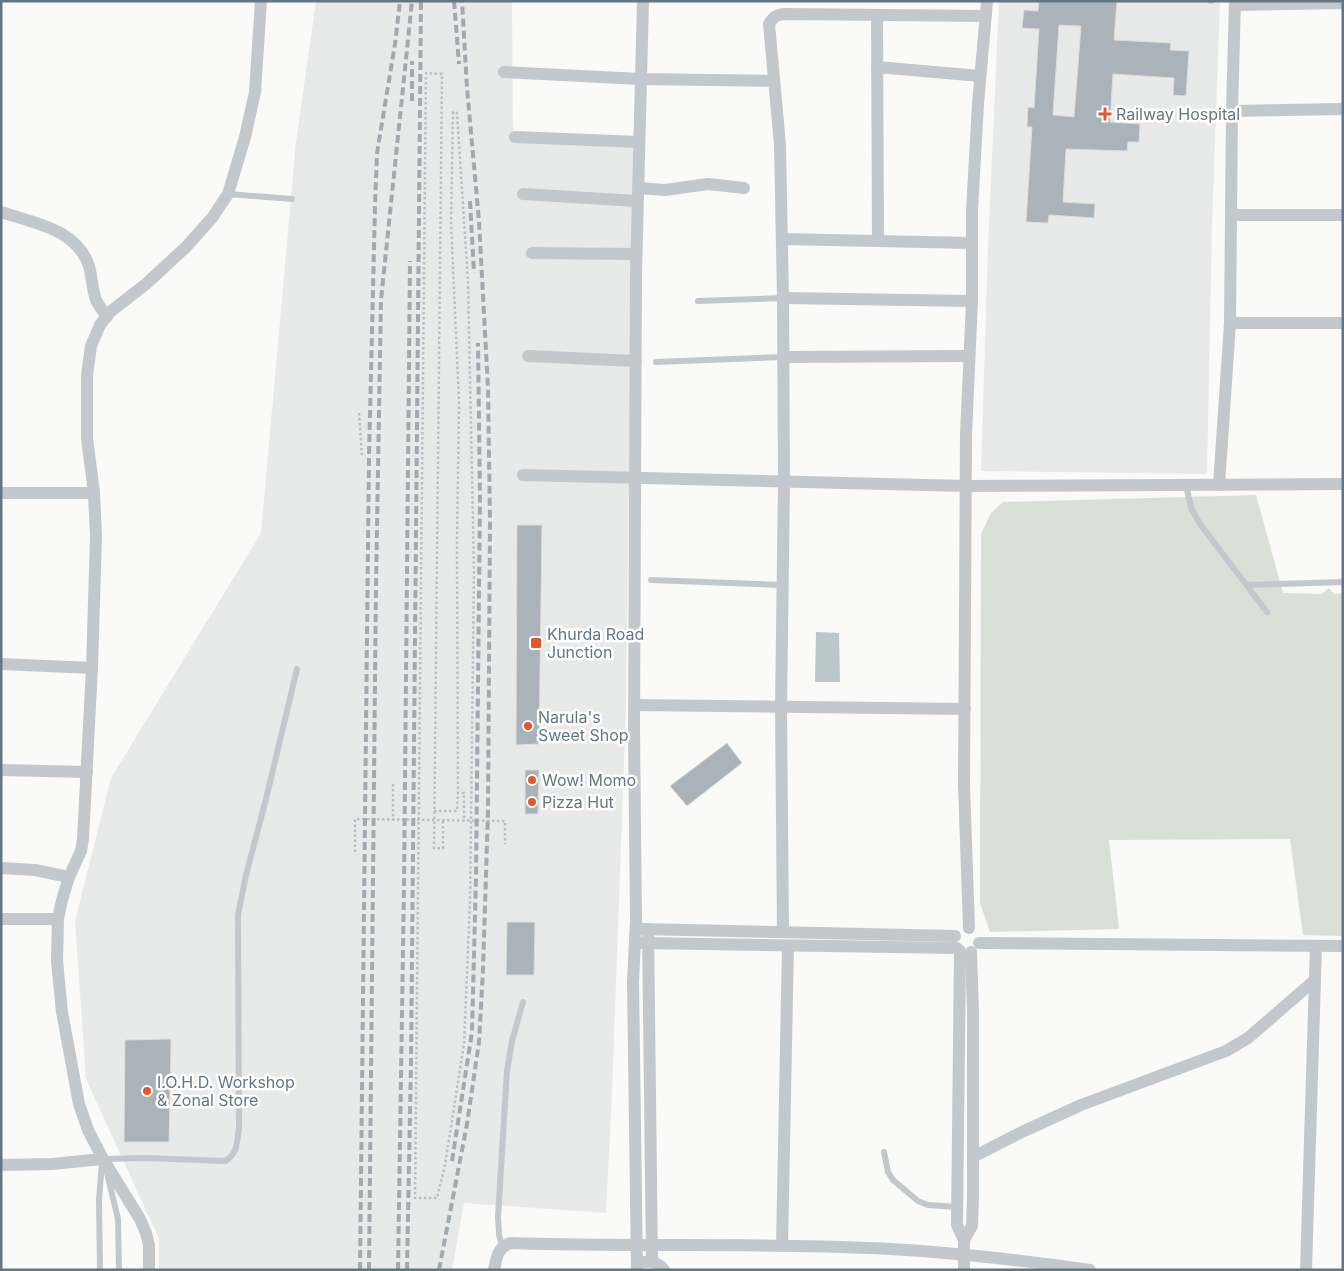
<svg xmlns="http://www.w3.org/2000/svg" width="1344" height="1271" font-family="Inter,sans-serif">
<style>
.built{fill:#e8e9e9}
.green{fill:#dadfd7}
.water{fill:#bbc7cb}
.building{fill:#aab3b9;stroke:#dcdcda;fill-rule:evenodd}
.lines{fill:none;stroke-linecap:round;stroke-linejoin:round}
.path{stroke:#bbbfc2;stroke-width:2.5;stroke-dasharray:2.5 2.5;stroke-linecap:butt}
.service{stroke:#c3c8cc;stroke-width:6}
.minor{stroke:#c3c8cc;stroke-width:12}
.rail{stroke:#a2aab0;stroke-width:4;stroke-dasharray:8 4;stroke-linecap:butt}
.poi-dot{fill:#e4572e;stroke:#fff;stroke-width:2}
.labels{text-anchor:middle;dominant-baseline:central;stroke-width:5;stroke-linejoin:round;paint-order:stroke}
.poi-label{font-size:16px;fill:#657683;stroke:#fff;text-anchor:start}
</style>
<rect width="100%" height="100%" fill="#fafaf8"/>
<g class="built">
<polygon points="316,1 512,1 513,139 634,139 626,708 612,1093 606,1213 464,1203 452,1270 159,1270 159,1239 86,1079 75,921 111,778 261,533 296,142"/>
<polygon points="999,1 1220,1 1212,226 1207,474 981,471 988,247"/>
</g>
<polygon class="green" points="1256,495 1283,593 1322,594 1329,588 1334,594 1343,593 1343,936 1303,935 1290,839 1109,840 1119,929 990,932 980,903 981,534 991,513 1003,502"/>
<polygon class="water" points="816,632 839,633 840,682 815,682"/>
<g class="building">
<path d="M1039 1H1117L1114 40 1171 43 1170 50 1189 51 1186 96 1173 95 1174 78 1113 74 1110 122 1140 124 1139 142H1128L1127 151 1066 149 1063 202 1095 204 1094 218 1049 215 1048 223 1026 222 1032 127H1027L1028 107 1034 108 1039 29 1022 28 1024 10 1038 11ZM1059 25 1081 26 1074 117 1053 115Z"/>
<polygon points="517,525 542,525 539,744 516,745"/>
<polygon points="727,743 742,763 687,806 670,786"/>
<polygon points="525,770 539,770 538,814 525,814"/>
<polygon points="507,922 535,922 534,975 506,975"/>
<polygon points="171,1039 169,1142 124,1142 125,1040"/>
</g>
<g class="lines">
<g class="path">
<polyline points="359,413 362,455"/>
<polyline points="393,784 393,820"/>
<polyline points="434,811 457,811 458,793"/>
<polyline points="443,821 443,848 434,848 442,74 426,73 415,1198 437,1198 445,1165 464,1044 470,902 474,570 468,282 457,113 453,112 451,222 459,402 457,543 458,793 464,793 464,821"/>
<polyline points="355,852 355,819 505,821 505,844"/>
</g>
<g class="service">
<polyline points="1210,1 1211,1"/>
<polyline points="228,194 292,199"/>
<polyline points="698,301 783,298"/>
<polyline points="656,362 784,357"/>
<polyline points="1186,485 1191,508 1200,524 1267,612"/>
<polyline points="651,580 782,585"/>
<polyline points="1247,585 1343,582"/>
<polyline points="884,1152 888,1172 893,1180 918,1201 928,1205 957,1207"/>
<path d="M104 1159 145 1158 225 1161C238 1154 237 1141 239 1128L238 915 246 875 266 799 297 669"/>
<polyline points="107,1173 118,1219 119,1270"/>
<polyline points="502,1247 499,1234 498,1217 507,1071 512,1041 523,1002"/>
<polyline points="100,1270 99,1200 102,1162"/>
</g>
<g class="minor">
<polyline points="1235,5 1343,3"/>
<polyline points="877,15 878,241"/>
<polyline points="877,67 980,76"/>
<polyline points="504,72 640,79 774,81"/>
<polyline points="1232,111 1343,109"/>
<polyline points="515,137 639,142"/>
<polyline points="638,188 665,190 708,184 744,188"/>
<polyline points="523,194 637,201"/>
<path d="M1 212C34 223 77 229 89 266 92 277 92 289 96 300 99 306 103 311 107 317"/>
<polyline points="1232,215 1343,215"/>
<polyline points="782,239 971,243"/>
<polyline points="532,253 636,254"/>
<polyline points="783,298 972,301"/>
<polyline points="1230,323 1343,323"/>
<polyline points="528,356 636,361"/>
<polyline points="784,357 969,356"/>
<polyline points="523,475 967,486 1343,484"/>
<polyline points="1219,485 1230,323 1232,111 1235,1"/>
<polyline points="1,493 94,493"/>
<polyline points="1,664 92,668"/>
<polyline points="635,705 965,709"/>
<polyline points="1,770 87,772"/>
<polyline points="1,868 35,870 69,877"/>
<polyline points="1,919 58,919"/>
<polyline points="969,928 964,785 966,435 972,301 972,210 978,104 987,1"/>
<polyline points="641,929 955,936"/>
<polyline points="648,929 652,1262"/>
<path d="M783 932 781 708 784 482 783 298 780 145 769 24C773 17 776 15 784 14L986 16"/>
<polyline points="642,943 957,948"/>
<polyline points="979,943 1343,946"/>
<polyline points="960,951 957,1225 964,1240 964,1270"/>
<polyline points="973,1157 1024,1131 1081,1105 1226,1051 1248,1038 1315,980"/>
<polyline points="1,1165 52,1164 103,1159"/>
<polyline points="964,1240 972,1226 973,1197 973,1012 971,952"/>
<polyline points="782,1246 788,946"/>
<path d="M645 1262C653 1261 659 1263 664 1270"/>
<polyline points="637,1269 633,982 636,920 634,729 636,274 643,1"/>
<polyline points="149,1270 149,1245 146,1233 140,1219 103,1159 88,1130 79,1104 62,1012 57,961 58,919 62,900 69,877 81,851 83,839 92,668 96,536 94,493 87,438 87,375 91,346 100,325 110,312 146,284 186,247 212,218 228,194 245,137 255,92 261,1"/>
<path d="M494 1270C497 1256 497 1249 510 1243 620 1247 731 1243 841 1247 924 1249 1007 1258 1090 1270"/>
<polyline points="1306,1270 1316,946"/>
</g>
<g class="rail">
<polyline points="454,1 459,64"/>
<polyline points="412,101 412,61"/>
<polyline points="470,201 474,273"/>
<polyline points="452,1161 472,1032 476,877 480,497 478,343"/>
<polyline points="360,1270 369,457 375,206 377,153 395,44 400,1"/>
<polyline points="369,1270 376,584 381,300 412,1"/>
<polyline points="398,1270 404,885 410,261"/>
<polyline points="407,1270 411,1063 421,1"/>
<polyline points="439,1270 467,1124 479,1042 483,970 488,811 490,521 488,388 479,221 467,88 462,1"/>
</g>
</g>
<g class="poi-dot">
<path d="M1102.5 106.5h5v5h5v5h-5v5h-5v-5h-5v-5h5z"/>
<rect x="530" y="637" width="12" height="12" rx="2.5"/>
<circle cx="528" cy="726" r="5"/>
<circle cx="532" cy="780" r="5"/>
<circle cx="532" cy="802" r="5"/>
<circle cx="147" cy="1091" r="5"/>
</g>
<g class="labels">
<g class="poi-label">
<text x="1116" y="114">Railway Hospital</text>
<text x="547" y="634">Khurda Road<tspan x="547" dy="18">Junction</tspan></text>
<text x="538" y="717">Narula's<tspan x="538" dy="18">Sweet Shop</tspan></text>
<text x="542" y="780">Wow! Momo</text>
<text x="542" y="802">Pizza Hut</text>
<text x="157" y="1082">I.O.H.D. Workshop<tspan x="157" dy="18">&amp; Zonal Store</tspan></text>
</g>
</g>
<rect width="1344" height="1271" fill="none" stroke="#657683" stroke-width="5"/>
</svg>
